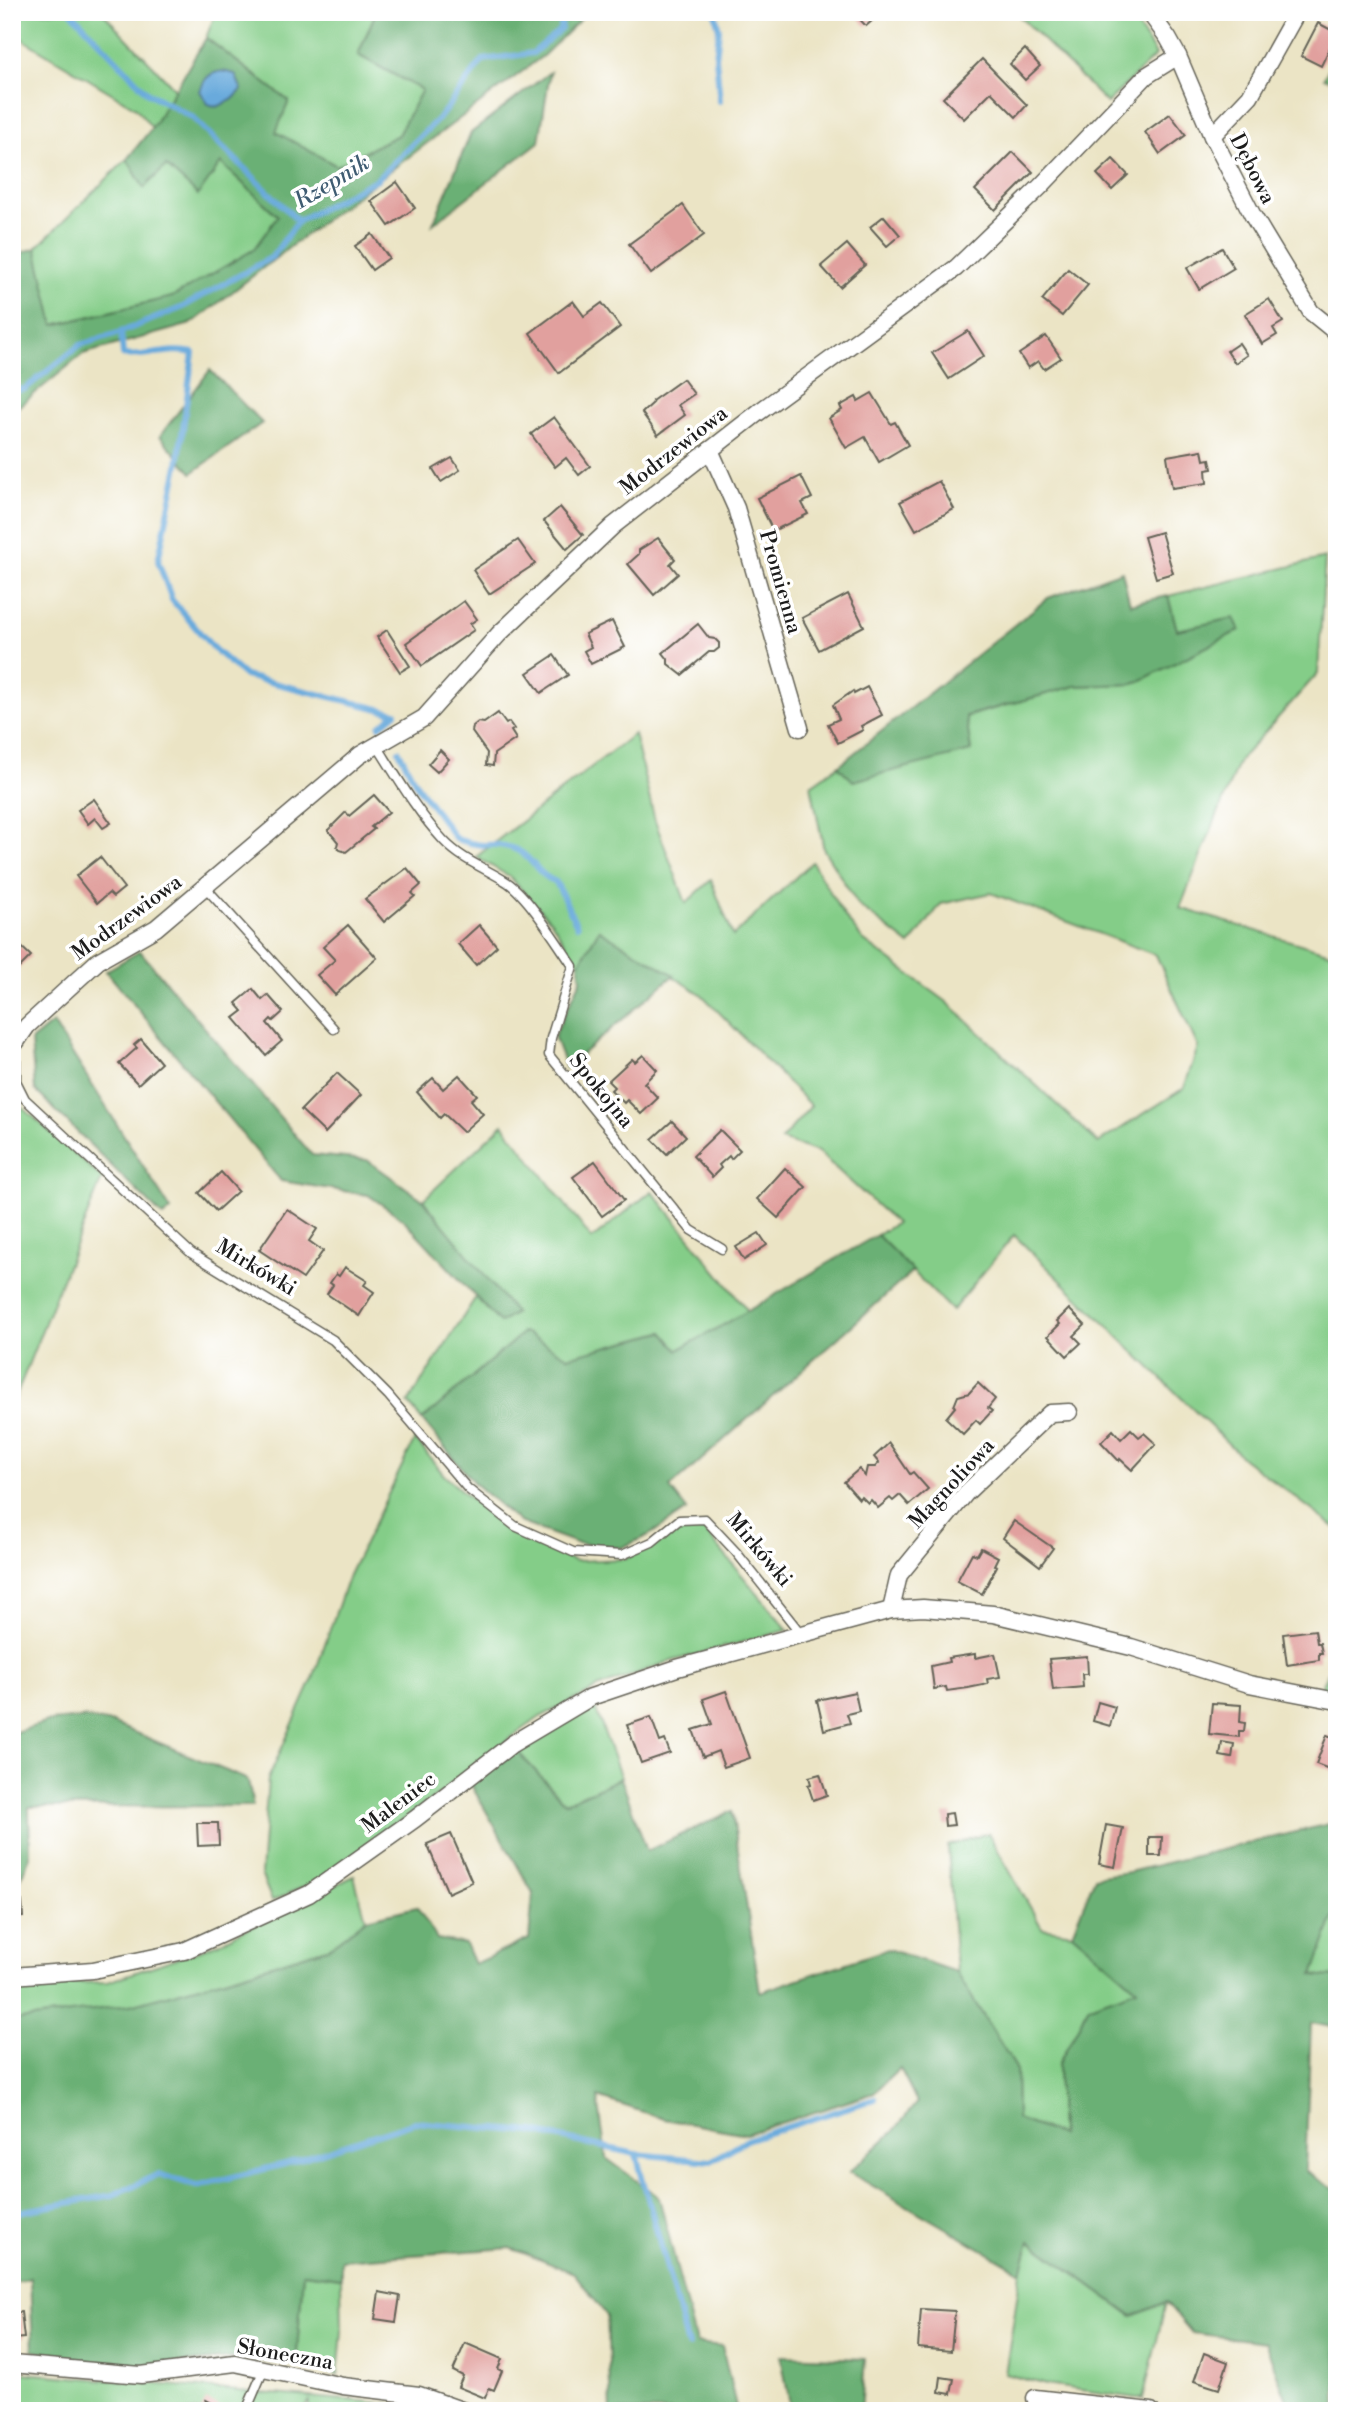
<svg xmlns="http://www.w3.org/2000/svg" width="1349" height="2423" font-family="'Libre Bodoni',serif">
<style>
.green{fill:#84cd88;stroke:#507452;stroke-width:2}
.forest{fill:#6bb074;stroke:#446648;stroke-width:2}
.water{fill:#69aadc;stroke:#42637c;stroke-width:2}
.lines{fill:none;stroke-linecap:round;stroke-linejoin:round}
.stream{stroke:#69aadc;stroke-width:6}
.building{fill:#e1a09e}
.service-casing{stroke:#646257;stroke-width:11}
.minor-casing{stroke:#646257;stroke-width:19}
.service{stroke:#fff;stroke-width:8}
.minor{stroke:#fff;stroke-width:16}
.labels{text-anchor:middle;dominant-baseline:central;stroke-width:7;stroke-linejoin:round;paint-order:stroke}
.street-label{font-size:21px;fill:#1c1c1c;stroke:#fff}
.water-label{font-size:23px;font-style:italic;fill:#3f5c72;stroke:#fff}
</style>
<rect width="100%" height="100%" fill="#fff"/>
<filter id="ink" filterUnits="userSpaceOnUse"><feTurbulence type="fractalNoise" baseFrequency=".0143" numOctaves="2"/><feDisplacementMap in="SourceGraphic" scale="14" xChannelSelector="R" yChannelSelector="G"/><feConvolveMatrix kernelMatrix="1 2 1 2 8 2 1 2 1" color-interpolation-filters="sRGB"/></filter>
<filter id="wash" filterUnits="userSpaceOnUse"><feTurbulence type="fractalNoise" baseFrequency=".00686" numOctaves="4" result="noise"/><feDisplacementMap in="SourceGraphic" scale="28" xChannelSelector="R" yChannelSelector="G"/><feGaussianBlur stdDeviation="1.57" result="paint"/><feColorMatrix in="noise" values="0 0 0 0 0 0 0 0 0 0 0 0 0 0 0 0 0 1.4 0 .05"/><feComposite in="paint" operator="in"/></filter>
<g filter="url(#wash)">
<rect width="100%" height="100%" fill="#ebe4c5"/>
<g class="green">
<polygon points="12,12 102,12 175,89 152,128 136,108 12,33"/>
<polygon points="216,12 376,12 358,55 422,90 398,135 337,166 275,132 289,101 206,38"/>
<polygon points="1023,12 1129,12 1156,55 1107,103 1020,17"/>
<polygon points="1337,53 1337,83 1324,78"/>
<polygon points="127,159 144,188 166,166 221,163 278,216 253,250 172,297 54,325 36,248"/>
<polygon points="1325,558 1318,673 1239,761 1180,908 1337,955 1337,1529 1243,1458 1014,1235 952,1311 877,1235 896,1223 818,1152 781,1140 811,1106 701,994 599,930 579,964 551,921 510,877 476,857 634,734 655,821 686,903 711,880 733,936 812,862 845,917 863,940 947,1002 1098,1143 1184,1088 1198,1047 1156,955 991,893 941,904 910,945 859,906 824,850 811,785 838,766 854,781 971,750 965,717 1075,686 1134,684 1234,618 1177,631 1168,596"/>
<polygon points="12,1084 21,1106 102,1178 12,1406"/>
<polygon points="503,1124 592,1239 652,1191 749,1312 678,1350 663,1332 568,1357 524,1332 422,1420 408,1403 476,1297 500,1323 514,1314 423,1200"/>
<polygon points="415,1439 444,1475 508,1532 575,1561 626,1559 681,1527 704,1530 788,1630 668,1662 600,1687 540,1717 479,1761 451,1786 319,1880 272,1901 261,1874 268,1779 312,1681 349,1575"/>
<polygon points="1337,1656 1337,1691 1318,1692"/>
<polygon points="593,1702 621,1778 565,1803 516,1750"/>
<polygon points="988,1833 1042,1928 1072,1933 1138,1989 1089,2006 1058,2065 1060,2135 1017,2119 1016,2068 956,1972 948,1846"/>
<polygon points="354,1876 366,1919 330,1947 239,1975 130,2005 12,2021 12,1985 107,1982 212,1946"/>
<polygon points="1337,1907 1337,1977 1313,1976 1334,1915"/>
<polygon points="1029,2241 1133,2316 1166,2302 1143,2399 1046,2385 1005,2374 1021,2272"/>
<polygon points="303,2273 341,2278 342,2332 338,2375 296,2365"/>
<polygon points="12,2372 395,2404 385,2411 310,2411 310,2400 304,2411 12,2411"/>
</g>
<g class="forest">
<polygon points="376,12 588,12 544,55 317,226 191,324 83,354 17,408 12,458 12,256 36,248 54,325 172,297 253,250 278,216 221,163 198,195 166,166 144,188 127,159 152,128 206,38 289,101 276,132 337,166 398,135 422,90 358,55"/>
<polygon points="550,72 539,142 433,224 471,133"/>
<polygon points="210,370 262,423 192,473 160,436"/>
<polygon points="1122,571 1130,604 1168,596 1177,630 1234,618 1240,630 1134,684 1075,686 966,716 971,751 853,781 838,766 1048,598"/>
<polygon points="599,930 674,975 566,1068 554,1036 581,980 579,964"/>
<polygon points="140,951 312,1155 367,1160 423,1200 515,1313 500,1323 403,1219 368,1195 281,1181 106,971"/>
<polygon points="53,1023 171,1210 163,1217 35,1090 31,1041"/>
<path d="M877 1235 913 1271 670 1488 687 1510 649 1535 621 1548 576 1543 519 1522 475 1484 422 1420 524 1332 568 1357 663 1332 678 1350C746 1314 810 1273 877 1235Z"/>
<polygon points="83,1718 112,1723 248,1780 253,1806 29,1807 30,1857 12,1897 12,1733 51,1721"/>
<polygon points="516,1750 565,1803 621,1778 647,1851 732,1811 760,1992 888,1949 956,1972 1016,2068 1017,2119 1060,2135 1058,2065 1089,2006 1137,1989 1072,1933 1095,1877 1129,1872 1337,1822 1337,1907 1313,1975 1337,1977 1337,2028 1311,2023 1305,2171 1337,2191 1337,2411 1291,2411 1265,2342 1192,2333 1166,2302 1133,2316 1030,2241 1021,2272 849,2172 893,2132 917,2102 900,2068 874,2093 746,2134 664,2119 598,2097 606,2158 659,2197 696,2343 722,2346 737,2411 611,2411 607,2316 574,2273 511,2248 341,2260 341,2278 303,2273 296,2365 233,2358 143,2367 116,2366 33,2351 30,2278 12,2283 12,2021 130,2005 239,1975 330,1947 366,1919 417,1907 437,1939 465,1944 474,1964 529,1939 533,1893 470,1783"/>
<polygon points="781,2356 865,2359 861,2411 791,2411"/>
</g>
<path class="water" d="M223 71 235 74 242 90 232 100 217 107 208 104 200 91C205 78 208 73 223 71Z"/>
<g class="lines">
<g class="stream">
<polyline points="71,12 148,93 192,117 298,221"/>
<polyline points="715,12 719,30 716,58 720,101"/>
<path d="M121 332 123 355C146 358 170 347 193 353L178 465 158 561 172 600 214 649 245 676 396 713 380 726"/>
<polyline points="12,391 25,389 80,345 121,332 181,308 272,257 298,221 377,179 440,117 483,60 533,53 561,29 562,12"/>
<path d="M399 751 416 784 456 839C464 841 475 845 484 845 495 844 506 845 517 850 533 858 537 875 556 882L577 926"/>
<polyline points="636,2154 688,2346"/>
<polyline points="12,2213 113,2195 159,2174 196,2186 285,2164 415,2122 533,2132 636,2154 711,2161 746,2140 875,2099"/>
</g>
</g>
<g id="blocks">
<g class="building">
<polygon points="853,12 882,12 866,26"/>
<polygon points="1318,23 1337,33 1321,66 1301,56"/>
<polygon points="1025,49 1040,66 1025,80 1010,64"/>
<polygon points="982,59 1027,105 1016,117 991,92 964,119 943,98"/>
<polygon points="1170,114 1186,135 1160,154 1145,132"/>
<polygon points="1013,152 1033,172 995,210 975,190"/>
<polygon points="1113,159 1128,175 1112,190 1097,174"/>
<polygon points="397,182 415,208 389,226 371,201"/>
<polygon points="683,205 704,235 651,274 629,244"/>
<polygon points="884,216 900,235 887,246 870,227"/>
<polygon points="372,234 389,258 372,270 355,246"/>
<polygon points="847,244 865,265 840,287 821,266"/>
<polygon points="1222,248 1234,268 1199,289 1187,268"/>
<polygon points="1068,269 1088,285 1062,316 1042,300"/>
<polygon points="1269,299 1283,322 1273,328 1277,335 1262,344 1245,314"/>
<polygon points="573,301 584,316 602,303 620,327 559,373 530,333"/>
<polygon points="968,331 984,356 949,379 932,353"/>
<polygon points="1046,336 1061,358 1044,369 1038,361 1028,368 1019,354"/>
<polygon points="1239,343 1247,355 1235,363 1227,351"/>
<polygon points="683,379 694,394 678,405 685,415 658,435 642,413 653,403 652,401"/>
<polygon points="872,393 891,424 895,422 908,445 879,462 865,437 846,448 829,418 842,410 840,406 856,397 858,401"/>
<polygon points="554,417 590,466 579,475 566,458 555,467 531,434"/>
<polygon points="1202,450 1204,460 1210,459 1212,469 1206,470 1207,483 1172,488 1167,456"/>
<polygon points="452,458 460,470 441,482 433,469"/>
<polygon points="801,476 812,498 802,503 808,514 773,531 757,498"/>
<polygon points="939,481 954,509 916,530 900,502"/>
<polygon points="560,507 583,535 567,549 544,521"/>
<polygon points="1161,532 1173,573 1156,578 1144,537"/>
<polygon points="658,538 675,559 670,564 678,574 654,595 628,564 639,554 639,550"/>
<polygon points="518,540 535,564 489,594 473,570"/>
<polygon points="848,594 864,626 819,650 802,618"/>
<polygon points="464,601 477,619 470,624 474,630 422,666 406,643"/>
<polygon points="612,621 625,647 591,664 584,651 591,647 585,634"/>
<polygon points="698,624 709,638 715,639 719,643 719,648 714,652 709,652 682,675 668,664 668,659 663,653"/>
<polygon points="387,630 410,666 400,672 377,637"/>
<polygon points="554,655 568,675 541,693 527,673"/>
<polygon points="867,687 882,715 861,726 863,730 838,743 828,724 839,719 833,705 853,691 854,694"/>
<polygon points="498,713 506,724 509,722 514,729 511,731 516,739 494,754 493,766 486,765 487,753 472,732 473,726 478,722 484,723"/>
<polygon points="440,750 449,759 437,772 428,764"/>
<polygon points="374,795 389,812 371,827 374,829 346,852 340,850 337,846 338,842 328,830 346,812 349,816"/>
<polygon points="94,799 111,823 103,828 95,818 88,824 78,810"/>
<polygon points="100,857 124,888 113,897 109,893 97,903 76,876"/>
<polygon points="407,868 421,885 412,893 415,896 384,922 365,899"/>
<polygon points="348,925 377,958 335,995 317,975 335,960 323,947"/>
<polygon points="479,925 497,946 476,965 458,944"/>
<polygon points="12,938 31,956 12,975"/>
<polygon points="253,989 262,1000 268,995 283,1012 273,1021 271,1019 267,1023 282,1041 266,1055 234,1018 243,1011 236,1003"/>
<polygon points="141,1039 161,1063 138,1084 119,1064 137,1048 134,1045"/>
<polygon points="643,1055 657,1070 644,1083 658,1098 641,1114 627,1100 624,1103 611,1090 614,1087 608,1081 632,1059 635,1062"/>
<polygon points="337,1073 361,1095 325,1133 301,1110"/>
<polygon points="459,1075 477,1095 471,1100 483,1114 463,1132 444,1114 440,1118 417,1092 433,1078 443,1089"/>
<polygon points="672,1121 686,1136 667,1154 652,1139"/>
<polygon points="720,1130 740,1150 731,1159 729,1156 719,1165 721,1168 712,1177 693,1156"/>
<polygon points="595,1161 624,1200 602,1216 573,1177"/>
<polygon points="785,1168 806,1187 778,1218 757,1199"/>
<polygon points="221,1172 238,1191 216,1211 199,1193"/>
<polygon points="287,1209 317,1229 309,1241 323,1251 303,1279 259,1250"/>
<polygon points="759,1233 767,1245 744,1260 736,1247"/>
<polygon points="345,1267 367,1281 364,1285 374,1292 359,1316 327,1294 333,1285 330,1283 336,1274 339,1276"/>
<polygon points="1069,1309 1085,1325 1074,1336 1081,1343 1067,1356 1048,1336 1060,1324 1057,1321"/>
<polygon points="978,1383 995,1399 988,1408 992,1411 980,1424 976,1420 963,1434 946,1418 955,1407 954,1406 958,1396 969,1393"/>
<polygon points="1131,1429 1139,1437 1144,1433 1156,1444 1132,1470 1120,1459 1119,1461 1101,1442 1113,1430 1121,1439"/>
<polygon points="889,1443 910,1474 913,1472 928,1489 909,1505 900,1495 893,1501 890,1498 878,1508 871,1500 868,1503 861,1496 859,1499 844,1482 859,1469 865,1476 867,1467 875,1467 879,1463 874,1457"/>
<polygon points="1014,1521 1053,1548 1040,1566 1003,1538"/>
<polygon points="981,1548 998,1557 994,1565 997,1566 982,1594 957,1581 972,1553 977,1555"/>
<polygon points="1315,1630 1317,1643 1320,1643 1322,1653 1319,1653 1319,1660 1287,1665 1283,1634"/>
<polygon points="975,1654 975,1658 995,1654 1000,1677 987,1679 988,1684 968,1688 947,1691 946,1687 934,1689 931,1666 949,1662 948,1658"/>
<polygon points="1087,1656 1088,1674 1082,1674 1083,1687 1053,1690 1049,1659"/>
<polygon points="726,1691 750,1758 724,1767 718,1751 703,1757 693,1730 712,1724 703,1699"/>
<polygon points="855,1692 859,1711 847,1714 850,1723 824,1730 817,1700"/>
<polygon points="1098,1702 1115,1707 1110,1726 1093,1721"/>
<polygon points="1212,1703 1241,1705 1240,1722 1245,1723 1244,1731 1239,1731 1239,1737 1209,1734"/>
<polygon points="651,1717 660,1742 665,1740 670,1753 641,1763 627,1725"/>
<polygon points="1327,1735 1337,1739 1337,1772 1316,1764"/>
<polygon points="1222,1742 1234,1744 1232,1758 1220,1756"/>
<polygon points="820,1774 827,1795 813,1800 808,1785 811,1784 809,1777"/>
<polygon points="952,1813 954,1825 945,1826 944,1814"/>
<polygon points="197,1823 218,1823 219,1845 198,1846"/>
<polygon points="1106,1825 1123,1828 1115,1867 1099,1864"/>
<polygon points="451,1834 472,1882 448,1893 427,1844"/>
<polygon points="1149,1837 1162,1837 1161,1856 1149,1856"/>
<polygon points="22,1901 23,1917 12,1918 12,1902"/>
<polygon points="379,2292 400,2296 396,2322 375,2319"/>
<polygon points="921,2309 955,2311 951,2351 918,2348"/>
<polygon points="21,2312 24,2338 12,2339 12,2313"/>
<polygon points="465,2343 502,2359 498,2369 502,2371 494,2390 489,2388 485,2398 458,2387 463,2376 453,2371"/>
<polygon points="1204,2353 1228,2362 1219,2389 1194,2381"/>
<polygon points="941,2377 954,2379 951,2394 939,2392"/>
<polygon points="206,2400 226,2411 201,2411"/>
</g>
</g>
</g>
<g filter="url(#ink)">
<use href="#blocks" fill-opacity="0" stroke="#646257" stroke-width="2"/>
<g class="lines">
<g class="service-casing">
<g id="service">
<path d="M376 744C397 777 417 812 444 841 462 860 485 868 507 882 529 897 557 943 573 966L551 1038 549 1055 691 1230 722 1249"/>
<polyline points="205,887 334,1029"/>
<polyline points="16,1042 16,1081 25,1099 191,1253 333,1340 388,1395 468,1489 515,1526 573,1552 622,1555 652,1542 679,1520 705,1519 736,1552 802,1635"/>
<polyline points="246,2411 264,2369"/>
</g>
</g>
<g class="minor-casing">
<g id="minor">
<polyline points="1149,12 1168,38 1178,56 1212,136 1253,216 1311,312 1337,333"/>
<polyline points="1212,136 1250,96 1297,12"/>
<polyline points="710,450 736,508 800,728"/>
<polyline points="16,1042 27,1026 98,961 156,928 360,755 424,718 499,634 613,526 759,412 956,268 1040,187 1146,76 1178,56"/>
<polyline points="891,1610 899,1575 966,1493 1050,1413 1069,1412"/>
<polyline points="12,1976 93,1970 184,1951 309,1894 415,1819 512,1744 591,1697 677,1668 891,1610 923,1608 993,1614 1131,1647 1249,1684 1337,1701"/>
<polyline points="12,2364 141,2375 235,2363 343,2386 419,2395 464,2411"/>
<polyline points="1035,2398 1151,2411"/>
</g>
</g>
<use href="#service" class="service"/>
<use href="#minor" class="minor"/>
</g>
</g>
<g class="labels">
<g class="street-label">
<text transform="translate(1252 169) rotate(63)">Dębowa</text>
<text transform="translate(674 451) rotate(-38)">Modrzewiowa</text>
<text transform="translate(780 582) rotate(74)">Promienna</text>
<text transform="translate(127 918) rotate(-36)">Modrzewiowa</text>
<text transform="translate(601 1091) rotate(51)">Spokojna</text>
<text transform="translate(256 1268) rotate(31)">Mirkówki</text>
<text transform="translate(952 1484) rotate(-47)">Magnoliowa</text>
<text transform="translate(759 1550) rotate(50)">Mirkówki</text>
<text transform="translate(399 1803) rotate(-37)">Maleniec</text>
<text transform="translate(285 2355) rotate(10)">Słoneczna</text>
</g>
<g class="water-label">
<text transform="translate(332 182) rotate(-31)">Rzepnik</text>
</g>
</g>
<rect width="1349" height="2423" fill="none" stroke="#fff" stroke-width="42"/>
</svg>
